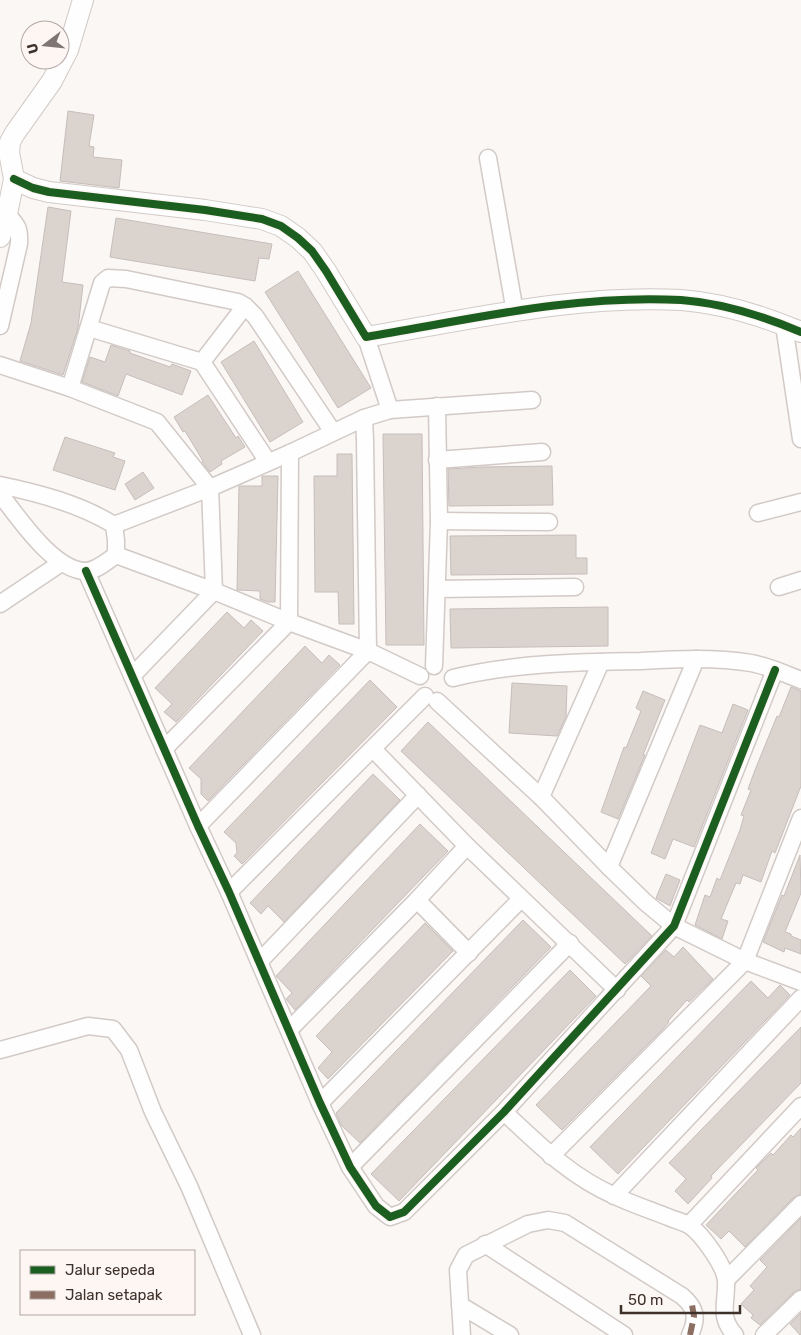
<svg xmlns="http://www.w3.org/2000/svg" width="801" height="1335" font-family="Rubik,sans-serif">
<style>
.building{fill:#dbd3ce;stroke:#c6beba}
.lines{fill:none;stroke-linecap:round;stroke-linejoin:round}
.minor-casing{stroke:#d2cac6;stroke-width:19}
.tertiary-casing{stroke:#d2cac6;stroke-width:22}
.minor{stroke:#fefefe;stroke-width:16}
.tertiary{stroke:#fefefe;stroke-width:20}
.quiet{stroke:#8d6e63;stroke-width:6;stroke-dasharray:12 6;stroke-linecap:butt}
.cycleway-casing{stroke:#fdf6f3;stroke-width:11}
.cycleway{stroke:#1b5e20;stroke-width:8}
</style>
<rect width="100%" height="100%" fill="#fbf7f5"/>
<g class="building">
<polygon points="68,111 94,115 89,146 94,147 93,157 122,160 119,188 60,181"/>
<polygon points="48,207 71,211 62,282 83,285 78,328 63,375 20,361 31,323"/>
<polygon points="116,218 272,244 269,259 259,258 255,281 110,257"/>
<polygon points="298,271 371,388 338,408 265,292"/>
<polygon points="254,341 303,422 270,442 221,362"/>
<polygon points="111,345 130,351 130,353 170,367 172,364 191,371 182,395 126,374 118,396 82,382 90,357 105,362"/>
<polygon points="208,395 236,438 238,436 245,447 221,461 222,464 210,472 202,462 203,461 185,431 183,432 174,417"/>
<polygon points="383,434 422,434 424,645 386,645"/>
<polygon points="65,437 115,453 113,457 125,461 115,490 53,470"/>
<polygon points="337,454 352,454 354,624 339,624 338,592 315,592 314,476 337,476"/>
<polygon points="552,466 553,505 449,506 448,469 481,467"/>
<polygon points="143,472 154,488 135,500 125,484"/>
<polygon points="262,476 278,476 275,602 268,602 260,599 260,591 237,590 239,486 262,486"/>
<polygon points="576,535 576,558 587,558 587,574 451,575 450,536"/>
<polygon points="608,607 608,646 451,648 450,609"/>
<polygon points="227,612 244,628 251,620 263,631 176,722 164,712 172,704 155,688"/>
<polygon points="305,646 322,663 329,655 340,665 208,801 201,794 201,779 189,768"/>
<polygon points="370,680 397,707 242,864 234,856 237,853 236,843 224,832"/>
<polygon points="512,683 567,686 566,717 557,736 509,733"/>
<polygon points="791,687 801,691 801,786 775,853 772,851 761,882 743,875 740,884 736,883 721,919 728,921 722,939 695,925 705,895 710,897 717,878 720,880 740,830 744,816 741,815 751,790 748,789 755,770 777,716 779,717"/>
<polygon points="643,691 665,700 643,755 645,755 618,819 601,812 624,747 626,748 641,711 636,708"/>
<polygon points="733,704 748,710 694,847 673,839 665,859 651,853 700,725 722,733"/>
<polygon points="428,722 652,936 625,964 401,751"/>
<polygon points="373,774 400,800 284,922 268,906 261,914 250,903"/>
<polygon points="420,824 448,851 295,1010 286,999 292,993 276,976"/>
<polygon points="800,855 801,893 785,932 791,934 791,936 801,940 801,954 785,948 784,952 763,942 782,895 784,896"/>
<polygon points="666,874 680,880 670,906 656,898"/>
<polygon points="523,920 551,947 360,1143 341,1125 336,1113"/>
<polygon points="425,923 453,951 328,1079 318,1068 332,1052 316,1036"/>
<polygon points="683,947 713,979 689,1002 687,1000 668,1021 669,1022 662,1030 562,1130 536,1105 651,986 641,976 666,950 674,957"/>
<polygon points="570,970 596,996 399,1201 371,1174"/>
<polygon points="751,981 768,998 780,985 790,995 618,1174 590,1147"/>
<polygon points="801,1027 801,1083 711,1176 712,1178 688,1204 675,1191 686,1179 669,1163"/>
<polygon points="801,1128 801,1194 794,1197 745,1247 729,1231 721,1239 706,1225 758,1170 756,1168 771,1153 773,1155 791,1135 793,1137"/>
<polygon points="801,1218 801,1289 794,1292 760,1325 751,1318 753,1315 741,1304 754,1290 750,1286 767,1267 760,1260"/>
<polygon points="801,1313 801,1335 800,1335 790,1324"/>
</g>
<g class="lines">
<g class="minor-casing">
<g id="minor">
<polyline points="488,158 515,312"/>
<polyline points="784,325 801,439"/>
<path d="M0 326 19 244C20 228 17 225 7 214"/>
<polyline points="89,328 202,362 268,462"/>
<polyline points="366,337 390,410"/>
<polyline points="202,362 245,306"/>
<polyline points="0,365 70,388 157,422 210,488 214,591 132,676"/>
<polyline points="70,388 102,283 108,278 126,279 238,302 245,306 255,316 333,432"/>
<polyline points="437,460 542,452"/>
<path d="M0 485C39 493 80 504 114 525L116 540V555C107 561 97 571 85 571 53 570 18 517 0 494"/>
<polyline points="758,513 801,502"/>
<polyline points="439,521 549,522"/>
<polyline points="114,525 210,488 290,453 364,418 390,410 532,400"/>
<polyline points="116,555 214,591 289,622 368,651 420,676"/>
<polyline points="86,571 198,826 229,892 320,1103 350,1167 376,1206 390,1217 404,1212 504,1112 674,926 775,670"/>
<polyline points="779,587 801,580"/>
<polyline points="437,589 575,587"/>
<polyline points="0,604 61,563"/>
<polyline points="434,666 439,521 437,406"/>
<path d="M453 678C514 663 578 662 641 661 677 659 715 657 751 663 768 666 785 674 801 680"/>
<polyline points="437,701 541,797 609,867 645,902 674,926 745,961 801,982"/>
<polyline points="164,749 289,622 290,453"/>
<polyline points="373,749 467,846 617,990"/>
<polyline points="541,797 601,662"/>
<polyline points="198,826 368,651 365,440 364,418"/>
<polyline points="609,867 696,659"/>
<polyline points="229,892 425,696"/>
<polyline points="417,900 469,953"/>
<polyline points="259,962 418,795"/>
<polyline points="289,1030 417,900 467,846"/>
<polyline points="0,1050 88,1026 113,1029 129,1050 153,1112 189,1186 252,1335"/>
<polyline points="320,1103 521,899"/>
<path d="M504 1112C538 1144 571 1177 615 1196 632 1204 650 1210 668 1217 675 1220 683 1222 689 1225 702 1234 725 1266 726 1281 727 1304 718 1316 735 1335"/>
<polyline points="551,1156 745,961 801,818"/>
<polyline points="350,1167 570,943"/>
<polyline points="614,1196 801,998"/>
<polyline points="689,1225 801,1106"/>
<polyline points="485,1244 624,1335"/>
<polyline points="726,1280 801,1204"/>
<polyline points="460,1305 510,1335"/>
<path d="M462 1335 458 1270 466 1255 528 1224 548 1220 565 1223 682 1296C696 1308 698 1318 690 1335"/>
<polyline points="764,1335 801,1299"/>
</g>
</g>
<g class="tertiary-casing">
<g id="tertiary">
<path d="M14 179 33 188 49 192 205 210 262 219 281 226 298 238 312 251 326 271 366 337C468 320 576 294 681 300 722 303 763 316 801 332"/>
<polyline points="0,237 7,214 14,179 9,152 10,142 15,133 52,81 68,50 83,0"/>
</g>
</g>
<use href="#minor" class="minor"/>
<use href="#tertiary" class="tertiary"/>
<polyline class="quiet" points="690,1335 694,1316 692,1305"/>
<g class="cycleway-casing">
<g id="cycleway">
<path d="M14 179 33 188 49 192 205 210 262 219 281 226 298 238 312 251 326 271 366 337C468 320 576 294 681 300 722 303 763 316 801 332"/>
<polyline points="86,571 198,826 229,892 320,1103 350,1167 376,1206 390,1217 404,1212 504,1112 674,926 775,670"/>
</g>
</g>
<use href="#cycleway" class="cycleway"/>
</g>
<rect x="20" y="1250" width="175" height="65" fill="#fdf6f3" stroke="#b1a7a3"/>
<rect x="30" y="1266" width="25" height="8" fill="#1b5e20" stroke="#b1a7a3"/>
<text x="65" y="1275" font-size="15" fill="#3e312a">Jalur sepeda</text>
<rect x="30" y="1291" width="25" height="8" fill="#8d6e63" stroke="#b1a7a3"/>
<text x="65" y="1300" font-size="15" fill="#3e312a">Jalan setapak</text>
<g transform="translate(45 45) rotate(254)"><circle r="24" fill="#fdf6f3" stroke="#b1a7a3"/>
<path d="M0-4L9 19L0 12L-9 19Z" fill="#807671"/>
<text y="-8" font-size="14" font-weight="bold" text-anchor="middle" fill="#3e312a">U</text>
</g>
<path d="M621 1305v8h119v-8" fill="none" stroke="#3e312a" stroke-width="2.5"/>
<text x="628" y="1305" font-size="15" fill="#3e312a" stroke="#fdf6f3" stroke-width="4" paint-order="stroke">50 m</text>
</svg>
